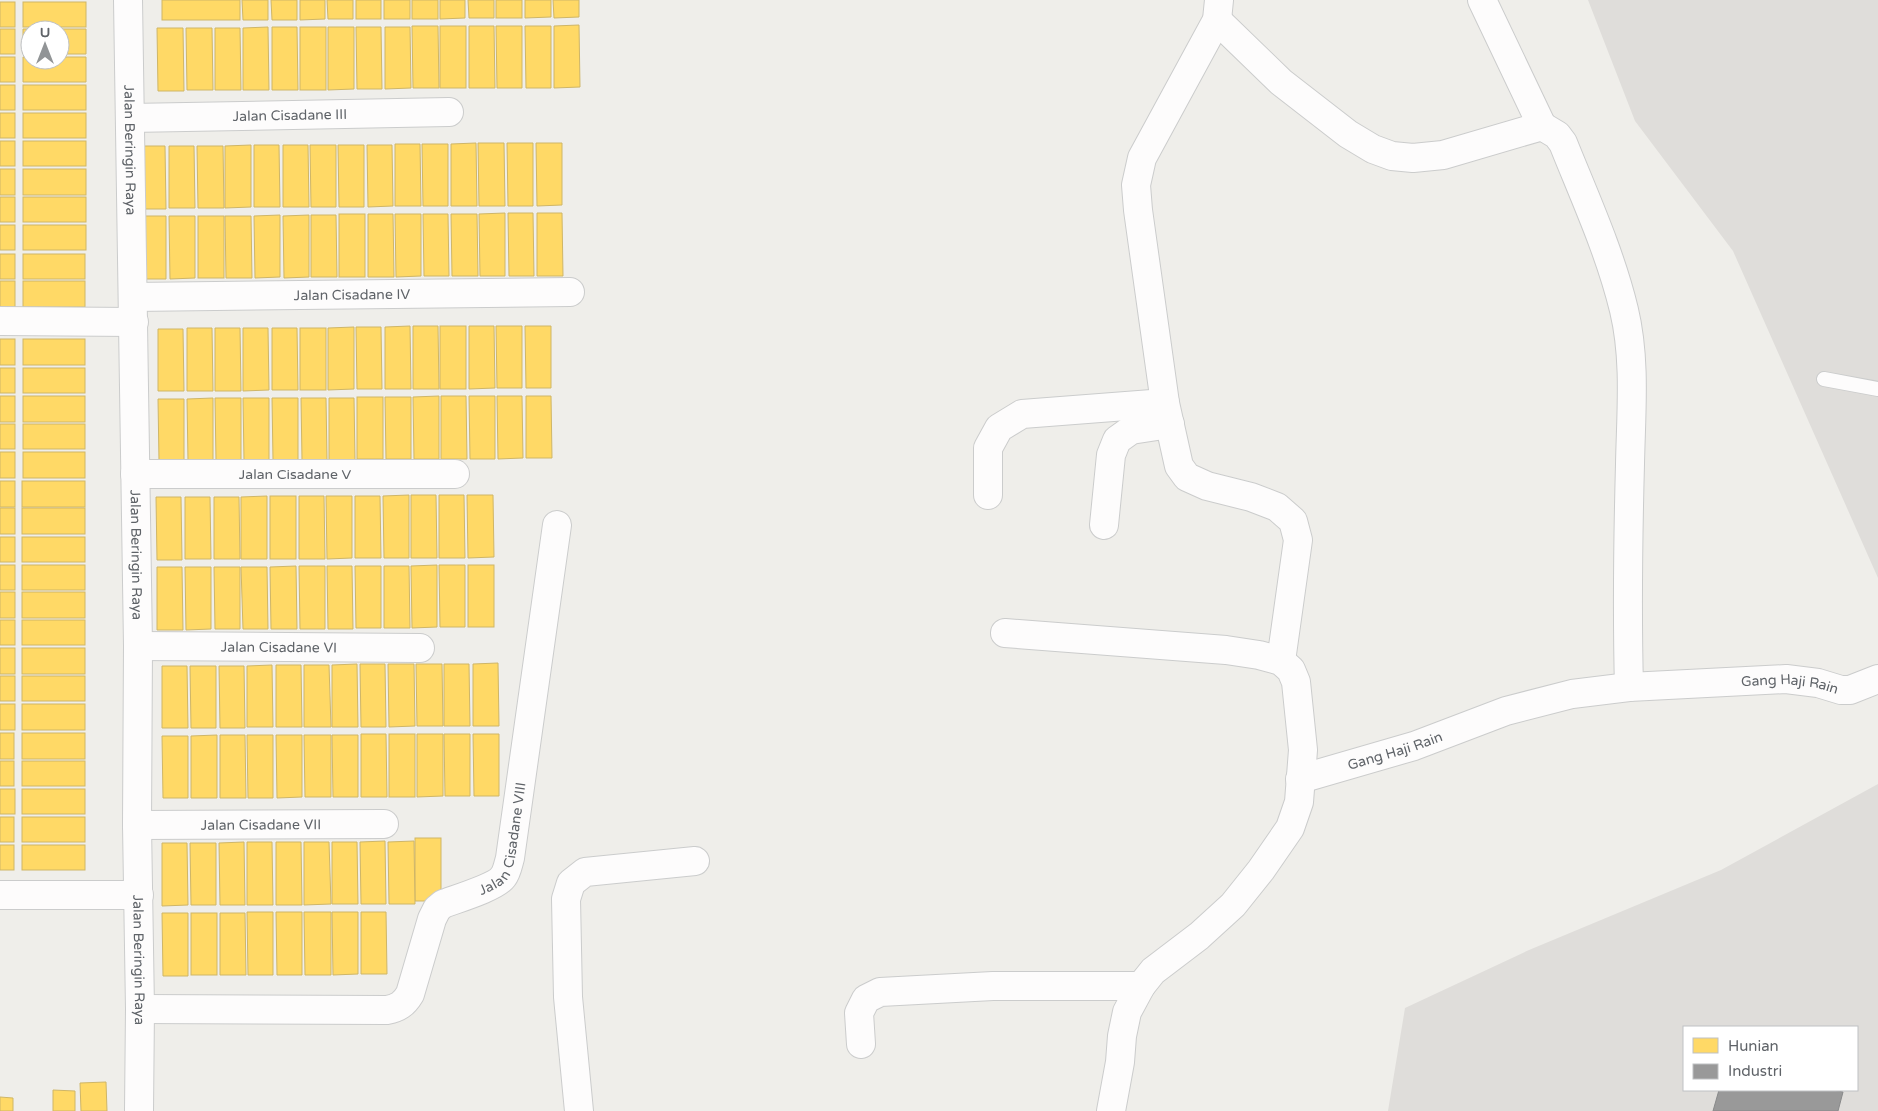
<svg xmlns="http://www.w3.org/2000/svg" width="1878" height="1111" font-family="'Varela Round',sans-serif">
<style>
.industrial{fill:#dfddda;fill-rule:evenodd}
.homes{fill:#ffd966;stroke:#cfb667}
.industry{fill:#999;stroke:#88898a}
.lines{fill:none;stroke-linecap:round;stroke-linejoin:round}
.service-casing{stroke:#cbcccc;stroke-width:16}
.minor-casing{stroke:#cbcccc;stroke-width:30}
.tertiary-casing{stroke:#cbcccc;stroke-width:30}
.service{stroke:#fdfcfc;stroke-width:14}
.minor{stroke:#fdfcfc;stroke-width:28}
.tertiary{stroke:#fdfcfc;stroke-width:28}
.labels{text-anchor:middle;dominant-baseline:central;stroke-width:5;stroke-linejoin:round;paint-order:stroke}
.street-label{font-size:14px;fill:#5f6368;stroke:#fff}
</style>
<rect width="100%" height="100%" fill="#efeeea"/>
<g class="industrial">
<polygon points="1588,0 1878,0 1878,578 1733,251 1635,121"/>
<path d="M1878 784V1111H1388L1405 1008 1529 950 1721 870ZM1684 1027H1857V1090H1684Z"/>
</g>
<g class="homes">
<rect x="162" y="0" width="78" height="20"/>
<polygon points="242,0 268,0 268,20 243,20"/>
<polygon points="271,0 297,0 297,20 272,20"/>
<polygon points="300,0 325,0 325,19 300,20"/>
<polygon points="327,0 353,0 353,19 328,19"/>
<rect x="356" y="0" width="25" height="19"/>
<rect x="384" y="0" width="26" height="19"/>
<rect x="412" y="0" width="26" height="19"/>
<polygon points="440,0 465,0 465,18 440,19"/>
<polygon points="468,0 494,0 494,18 469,18"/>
<rect x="496" y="0" width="26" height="18"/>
<polygon points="525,0 551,0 551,17 525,18"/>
<polygon points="553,0 579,0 579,17 554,18"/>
<rect x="0" y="2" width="15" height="25"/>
<rect x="23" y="2" width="63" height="25"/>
<polygon points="579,25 580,87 554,88 554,26"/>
<polygon points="412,26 438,26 439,88 413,88"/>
<rect x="440" y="26" width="26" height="62"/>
<polygon points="469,26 494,26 495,88 469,88"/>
<polygon points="496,26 522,26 522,88 497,88"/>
<polygon points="525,26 551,26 551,88 526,88"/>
<polygon points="268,27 269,90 243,90 243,28"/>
<polygon points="272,27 297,27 298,90 272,90"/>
<rect x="300" y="27" width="26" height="63"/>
<polygon points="328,27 354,27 354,89 328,90"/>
<polygon points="356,27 381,27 382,89 357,89"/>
<polygon points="385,27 410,27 411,88 385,89"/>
<polygon points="157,28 183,28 184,91 158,91"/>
<polygon points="186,28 212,28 213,90 187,90"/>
<polygon points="215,28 240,28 241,90 215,90"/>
<rect x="0" y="29" width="15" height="25"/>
<polygon points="23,29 86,29 86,54 60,54 60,30 30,30 30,54 23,54"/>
<rect x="0" y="57" width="15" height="25"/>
<polygon points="23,57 30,57 30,60 60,60 60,57 86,57 86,82 23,82"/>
<rect x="0" y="85" width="15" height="25"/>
<rect x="23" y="85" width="63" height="25"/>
<rect x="0" y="113" width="15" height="25"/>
<rect x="23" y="113" width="63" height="25"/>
<rect x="0" y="141" width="15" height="25"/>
<rect x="23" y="141" width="63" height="25"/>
<polygon points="476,143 477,206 451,206 451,144"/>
<polygon points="478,143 504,143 505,206 479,206"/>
<polygon points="507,143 533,143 533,206 508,206"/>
<polygon points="536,143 562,143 562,205 537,206"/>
<polygon points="395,144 420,144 421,206 395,206"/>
<polygon points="422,144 448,144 448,206 423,206"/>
<polygon points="251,145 251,207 225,208 225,146"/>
<polygon points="254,145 279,145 280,207 254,207"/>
<polygon points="283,145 308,145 309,207 283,207"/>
<polygon points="310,145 336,145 336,207 311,207"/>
<polygon points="338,145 364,145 364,207 339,207"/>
<polygon points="367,145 392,145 393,206 368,207"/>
<polygon points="140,146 165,146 166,209 140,209"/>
<polygon points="169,146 194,146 195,208 169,208"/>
<polygon points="197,146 223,146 224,208 198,208"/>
<rect x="0" y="169" width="15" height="26"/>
<rect x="23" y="169" width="63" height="26"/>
<rect x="0" y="197" width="15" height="25"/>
<rect x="23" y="197" width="63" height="25"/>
<polygon points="505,213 505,276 480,276 479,214"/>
<polygon points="508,213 533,213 534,276 509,276"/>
<polygon points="537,213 562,213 563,276 537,276"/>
<rect x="339" y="214" width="26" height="63"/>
<polygon points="368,214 393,214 394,277 368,277"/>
<polygon points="395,214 421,214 421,276 396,277"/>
<polygon points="423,214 448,214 449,276 424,276"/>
<polygon points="451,214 477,214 478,276 452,276"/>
<polygon points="280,215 280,277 255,278 254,216"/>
<polygon points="309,215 309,277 284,278 283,216"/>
<polygon points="311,215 336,215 337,277 311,277"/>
<polygon points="140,216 166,216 166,279 141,279"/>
<polygon points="169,216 195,216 195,278 170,279"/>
<rect x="198" y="216" width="26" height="62"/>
<polygon points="225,216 251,216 252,278 226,278"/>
<rect x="0" y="225" width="15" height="25"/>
<rect x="23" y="225" width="63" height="25"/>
<rect x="0" y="254" width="15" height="25"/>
<rect x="23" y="254" width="62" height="25"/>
<rect x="0" y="281" width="15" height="26"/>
<rect x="23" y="281" width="62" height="26"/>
<polygon points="410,326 411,389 385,389 385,327"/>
<polygon points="413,326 438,326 439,389 413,389"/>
<rect x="440" y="326" width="26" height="63"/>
<polygon points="469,326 494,326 495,388 469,389"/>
<polygon points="496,326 522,326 522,388 497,388"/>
<polygon points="525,326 551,326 551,388 526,388"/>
<polygon points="354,327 354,389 328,390 328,328"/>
<polygon points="356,327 381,327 382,389 357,389"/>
<polygon points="187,328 212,328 213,391 187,391"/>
<polygon points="215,328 240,328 241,391 215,391"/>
<polygon points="243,328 268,328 269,390 243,391"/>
<polygon points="272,328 297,328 298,390 272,390"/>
<rect x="300" y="328" width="26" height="62"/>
<polygon points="158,329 183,329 184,391 158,391"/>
<rect x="0" y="339" width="15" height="26"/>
<rect x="23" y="339" width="62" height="26"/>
<rect x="0" y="368" width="15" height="25"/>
<rect x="23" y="368" width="62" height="25"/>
<rect x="0" y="396" width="15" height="26"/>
<rect x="23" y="396" width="62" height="26"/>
<polygon points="439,396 439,459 414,459 413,397"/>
<polygon points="441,396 466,396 467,459 441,459"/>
<polygon points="469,396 495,396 495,459 470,459"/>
<polygon points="497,396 522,396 523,458 498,459"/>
<polygon points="526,396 551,396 552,458 526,458"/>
<rect x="357" y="397" width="26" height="62"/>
<polygon points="385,397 411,397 411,459 386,459"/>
<polygon points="213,398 213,460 188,461 187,399"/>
<polygon points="215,398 241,398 241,460 216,460"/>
<polygon points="243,398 269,398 269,460 244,460"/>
<polygon points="272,398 298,398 298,460 273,460"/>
<polygon points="301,398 326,398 327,460 302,460"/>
<polygon points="329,398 354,398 355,460 329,460"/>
<polygon points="158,399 184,399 184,461 159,461"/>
<rect x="0" y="424" width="15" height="25"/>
<rect x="23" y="424" width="62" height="25"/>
<rect x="0" y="452" width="15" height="26"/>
<rect x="23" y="452" width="62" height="26"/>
<rect x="0" y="481" width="15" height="26"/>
<rect x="22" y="481" width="63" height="26"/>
<polygon points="409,495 409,558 384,558 383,496"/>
<polygon points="411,495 436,495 437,558 411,558"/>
<polygon points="439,495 464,495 465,558 439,558"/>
<polygon points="467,495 493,495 494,557 468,558"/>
<polygon points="267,496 267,559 241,559 241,497"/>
<rect x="270" y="496" width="26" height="63"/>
<polygon points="299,496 324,496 325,559 299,559"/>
<polygon points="326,496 352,496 352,558 327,559"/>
<polygon points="355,496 380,496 381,558 355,558"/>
<polygon points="156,497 181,497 182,560 157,560"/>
<polygon points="185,497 210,497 211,559 185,559"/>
<polygon points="214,497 239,497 240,559 214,559"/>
<rect x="0" y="508" width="15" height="26"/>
<rect x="22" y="508" width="63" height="26"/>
<rect x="0" y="537" width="15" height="25"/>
<rect x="22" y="537" width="63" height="25"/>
<rect x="0" y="565" width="15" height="25"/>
<rect x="22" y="565" width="63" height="25"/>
<polygon points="437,565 437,627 412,628 411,566"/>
<polygon points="439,565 465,565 465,627 440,627"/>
<rect x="468" y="565" width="26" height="62"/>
<polygon points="296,566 297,629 271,629 270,567"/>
<polygon points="299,566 325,566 325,629 300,629"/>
<polygon points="327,566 352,566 353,629 328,629"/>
<polygon points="355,566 381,566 381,628 356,628"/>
<polygon points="384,566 409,566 410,628 384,628"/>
<polygon points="157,567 182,567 183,630 157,630"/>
<polygon points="185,567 211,567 211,629 186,630"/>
<polygon points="214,567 240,567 240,629 215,629"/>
<polygon points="241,567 267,567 268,629 243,629"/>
<rect x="0" y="592" width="15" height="26"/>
<rect x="22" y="592" width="63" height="26"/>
<rect x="0" y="620" width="15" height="25"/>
<rect x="22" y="620" width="63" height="25"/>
<rect x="0" y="648" width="15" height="26"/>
<rect x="22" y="648" width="63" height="26"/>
<polygon points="498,663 499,726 473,726 473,664"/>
<polygon points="357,664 358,727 332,727 332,665"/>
<polygon points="360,664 385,664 386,727 361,727"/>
<polygon points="388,664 414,664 415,726 389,727"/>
<polygon points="416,664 442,664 443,726 417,726"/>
<polygon points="444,664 469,664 470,726 444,726"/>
<polygon points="272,665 273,727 247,727 247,666"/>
<polygon points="276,665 301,665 302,727 276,727"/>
<polygon points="304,665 329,665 331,727 304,727"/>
<polygon points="162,666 187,666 188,728 162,728"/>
<polygon points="190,666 216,666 216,728 191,728"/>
<polygon points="219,666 244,666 245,728 220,728"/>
<rect x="0" y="676" width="15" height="25"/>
<rect x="22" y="676" width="63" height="25"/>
<rect x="0" y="704" width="15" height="26"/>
<rect x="22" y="704" width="63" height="26"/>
<rect x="0" y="733" width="14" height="26"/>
<rect x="22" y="733" width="63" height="26"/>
<polygon points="361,734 386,734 387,797 361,797"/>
<rect x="389" y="734" width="26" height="63"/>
<polygon points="417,734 443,734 443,796 417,797"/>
<polygon points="444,734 470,734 470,796 445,796"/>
<polygon points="473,734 499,734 499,796 474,796"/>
<polygon points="217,735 217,798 191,798 191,736"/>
<polygon points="220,735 245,735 246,798 220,798"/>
<polygon points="247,735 273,735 273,798 248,798"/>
<polygon points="276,735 302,735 302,797 277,798"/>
<polygon points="304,735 331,735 331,797 305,797"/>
<polygon points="332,735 358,735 358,797 333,797"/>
<polygon points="162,736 188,736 188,798 163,798"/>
<rect x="0" y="761" width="14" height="25"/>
<rect x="22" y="761" width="63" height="25"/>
<rect x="0" y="789" width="15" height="25"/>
<rect x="22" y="789" width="63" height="25"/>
<rect x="0" y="817" width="14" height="25"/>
<rect x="22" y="817" width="63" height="25"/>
<rect x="415" y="838" width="26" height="63"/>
<polygon points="385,841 386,904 361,904 360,842"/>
<polygon points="414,841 415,904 389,904 388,842"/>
<polygon points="244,842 245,905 220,905 219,843"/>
<polygon points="247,842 272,842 273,905 247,905"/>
<polygon points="276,842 301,842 302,905 276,905"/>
<polygon points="304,842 329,842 331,904 304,905"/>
<polygon points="332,842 357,842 358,904 332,904"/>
<polygon points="162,843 187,843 188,905 162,906"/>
<polygon points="190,843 216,843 216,905 191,905"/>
<rect x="0" y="845" width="14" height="25"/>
<rect x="22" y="845" width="63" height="25"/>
<polygon points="247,912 273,912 273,975 248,975"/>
<polygon points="276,912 302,912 302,975 277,975"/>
<polygon points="304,912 331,912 331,975 305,975"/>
<polygon points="332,912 358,912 358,974 333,975"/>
<polygon points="361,912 386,912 387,974 361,974"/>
<polygon points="162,913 188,913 188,976 163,976"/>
<rect x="191" y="913" width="26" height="62"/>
<polygon points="220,913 245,913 246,975 220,975"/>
<polygon points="106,1082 107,1111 81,1111 80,1083"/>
<polygon points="53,1090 75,1091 75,1111 53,1111"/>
<polygon points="0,1097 13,1098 13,1111 0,1111"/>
</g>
<polygon class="industry" points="1719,1090 1833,1090 1843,1092 1838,1111 1713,1111"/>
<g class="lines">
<g class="service-casing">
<polyline id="service" points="1824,379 1878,389"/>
</g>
<g class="minor-casing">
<g id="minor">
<polyline points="1219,0 1217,20 1142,158 1136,185 1138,210 1165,403 1179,466 1187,477 1207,486 1251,497 1277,507 1293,521 1298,540 1281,661"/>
<polyline points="1482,0 1542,126"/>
<path d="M1217 20 1281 82 1348 134 1373 149 1392 156 1413 158 1443 155 1542 126 1557 135 1563 143C1585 198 1610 252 1624 310 1636 360 1631 413 1630 464 1628 538 1627 613 1629 687"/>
<path id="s1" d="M130 118 449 112"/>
<path id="s2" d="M133 297 570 292"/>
<polyline points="0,321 134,322"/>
<path id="s3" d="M135 474H455"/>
<polyline points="988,495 988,448 999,428 1022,414 1165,403"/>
<polyline points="1104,525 1111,455 1117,440 1131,430 1170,424"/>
<polyline points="1005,633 1226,650 1259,655 1281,661 1291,670 1296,682 1303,750 1299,802 1290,828 1261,870 1233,905 1199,936 1153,971 1141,986 1127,1012 1122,1036 1120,1062 1111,1111"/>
<path id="s4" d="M138 646 420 648"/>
<path id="s5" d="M1300 779 1414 746 1506 711 1572 694 1629 687 1786 679 1818 683 1841 690H1850L1878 679"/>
<path id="s6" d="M137 825 384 824"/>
<polyline points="0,895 139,895"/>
<path id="s7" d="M140 1009 387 1010C398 1008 404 1004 410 994L432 919 437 909 443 904C456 899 496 887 503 877 507 872 508 865 510 858L557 525"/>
<polyline points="861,1044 859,1013 866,999 880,992 993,986 1141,986"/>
<polyline points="579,1111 568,997 566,899 571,883 585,872 695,861"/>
</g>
</g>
<g class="tertiary-casing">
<g id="tertiary">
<path id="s8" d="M128 0 138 646 137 825 140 1009 139 1111"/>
</g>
</g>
<use href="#service" class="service"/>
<use href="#minor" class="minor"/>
<use href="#tertiary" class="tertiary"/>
</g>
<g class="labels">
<g class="street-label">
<text stroke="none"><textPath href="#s1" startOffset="160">Jalan Cisadane III</textPath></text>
<text stroke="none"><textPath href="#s8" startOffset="150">Jalan Beringin Raya</textPath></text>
<text stroke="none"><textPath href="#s2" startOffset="219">Jalan Cisadane IV</textPath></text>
<text stroke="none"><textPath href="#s3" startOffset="160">Jalan Cisadane V</textPath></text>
<text stroke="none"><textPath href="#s8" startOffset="555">Jalan Beringin Raya</textPath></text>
<text stroke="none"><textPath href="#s4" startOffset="141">Jalan Cisadane VI</textPath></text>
<text stroke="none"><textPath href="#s5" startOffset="504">Gang Haji Rain</textPath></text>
<text stroke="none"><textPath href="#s5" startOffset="99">Gang Haji Rain</textPath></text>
<text stroke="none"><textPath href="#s6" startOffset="124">Jalan Cisadane VII</textPath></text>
<text stroke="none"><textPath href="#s7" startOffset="474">Jalan Cisadane VIII</textPath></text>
<text stroke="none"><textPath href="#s8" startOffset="960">Jalan Beringin Raya</textPath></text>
</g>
</g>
<rect x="1683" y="1026" width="175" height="65" fill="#ffffff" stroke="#bfc1c3"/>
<rect x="1693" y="1038" width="25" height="15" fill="#ffd966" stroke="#bfc1c3"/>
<text x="1728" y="1051" font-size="15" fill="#5f6368">Hunian</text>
<rect x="1693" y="1064" width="25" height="15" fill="#999999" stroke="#bfc1c3"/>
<text x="1728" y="1076" font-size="15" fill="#5f6368">Industri</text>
<g transform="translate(45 45)"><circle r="24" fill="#ffffff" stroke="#bfc1c3"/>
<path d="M0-4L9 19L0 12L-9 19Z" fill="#919496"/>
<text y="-8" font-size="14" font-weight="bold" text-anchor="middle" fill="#5f6368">U</text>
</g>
</svg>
